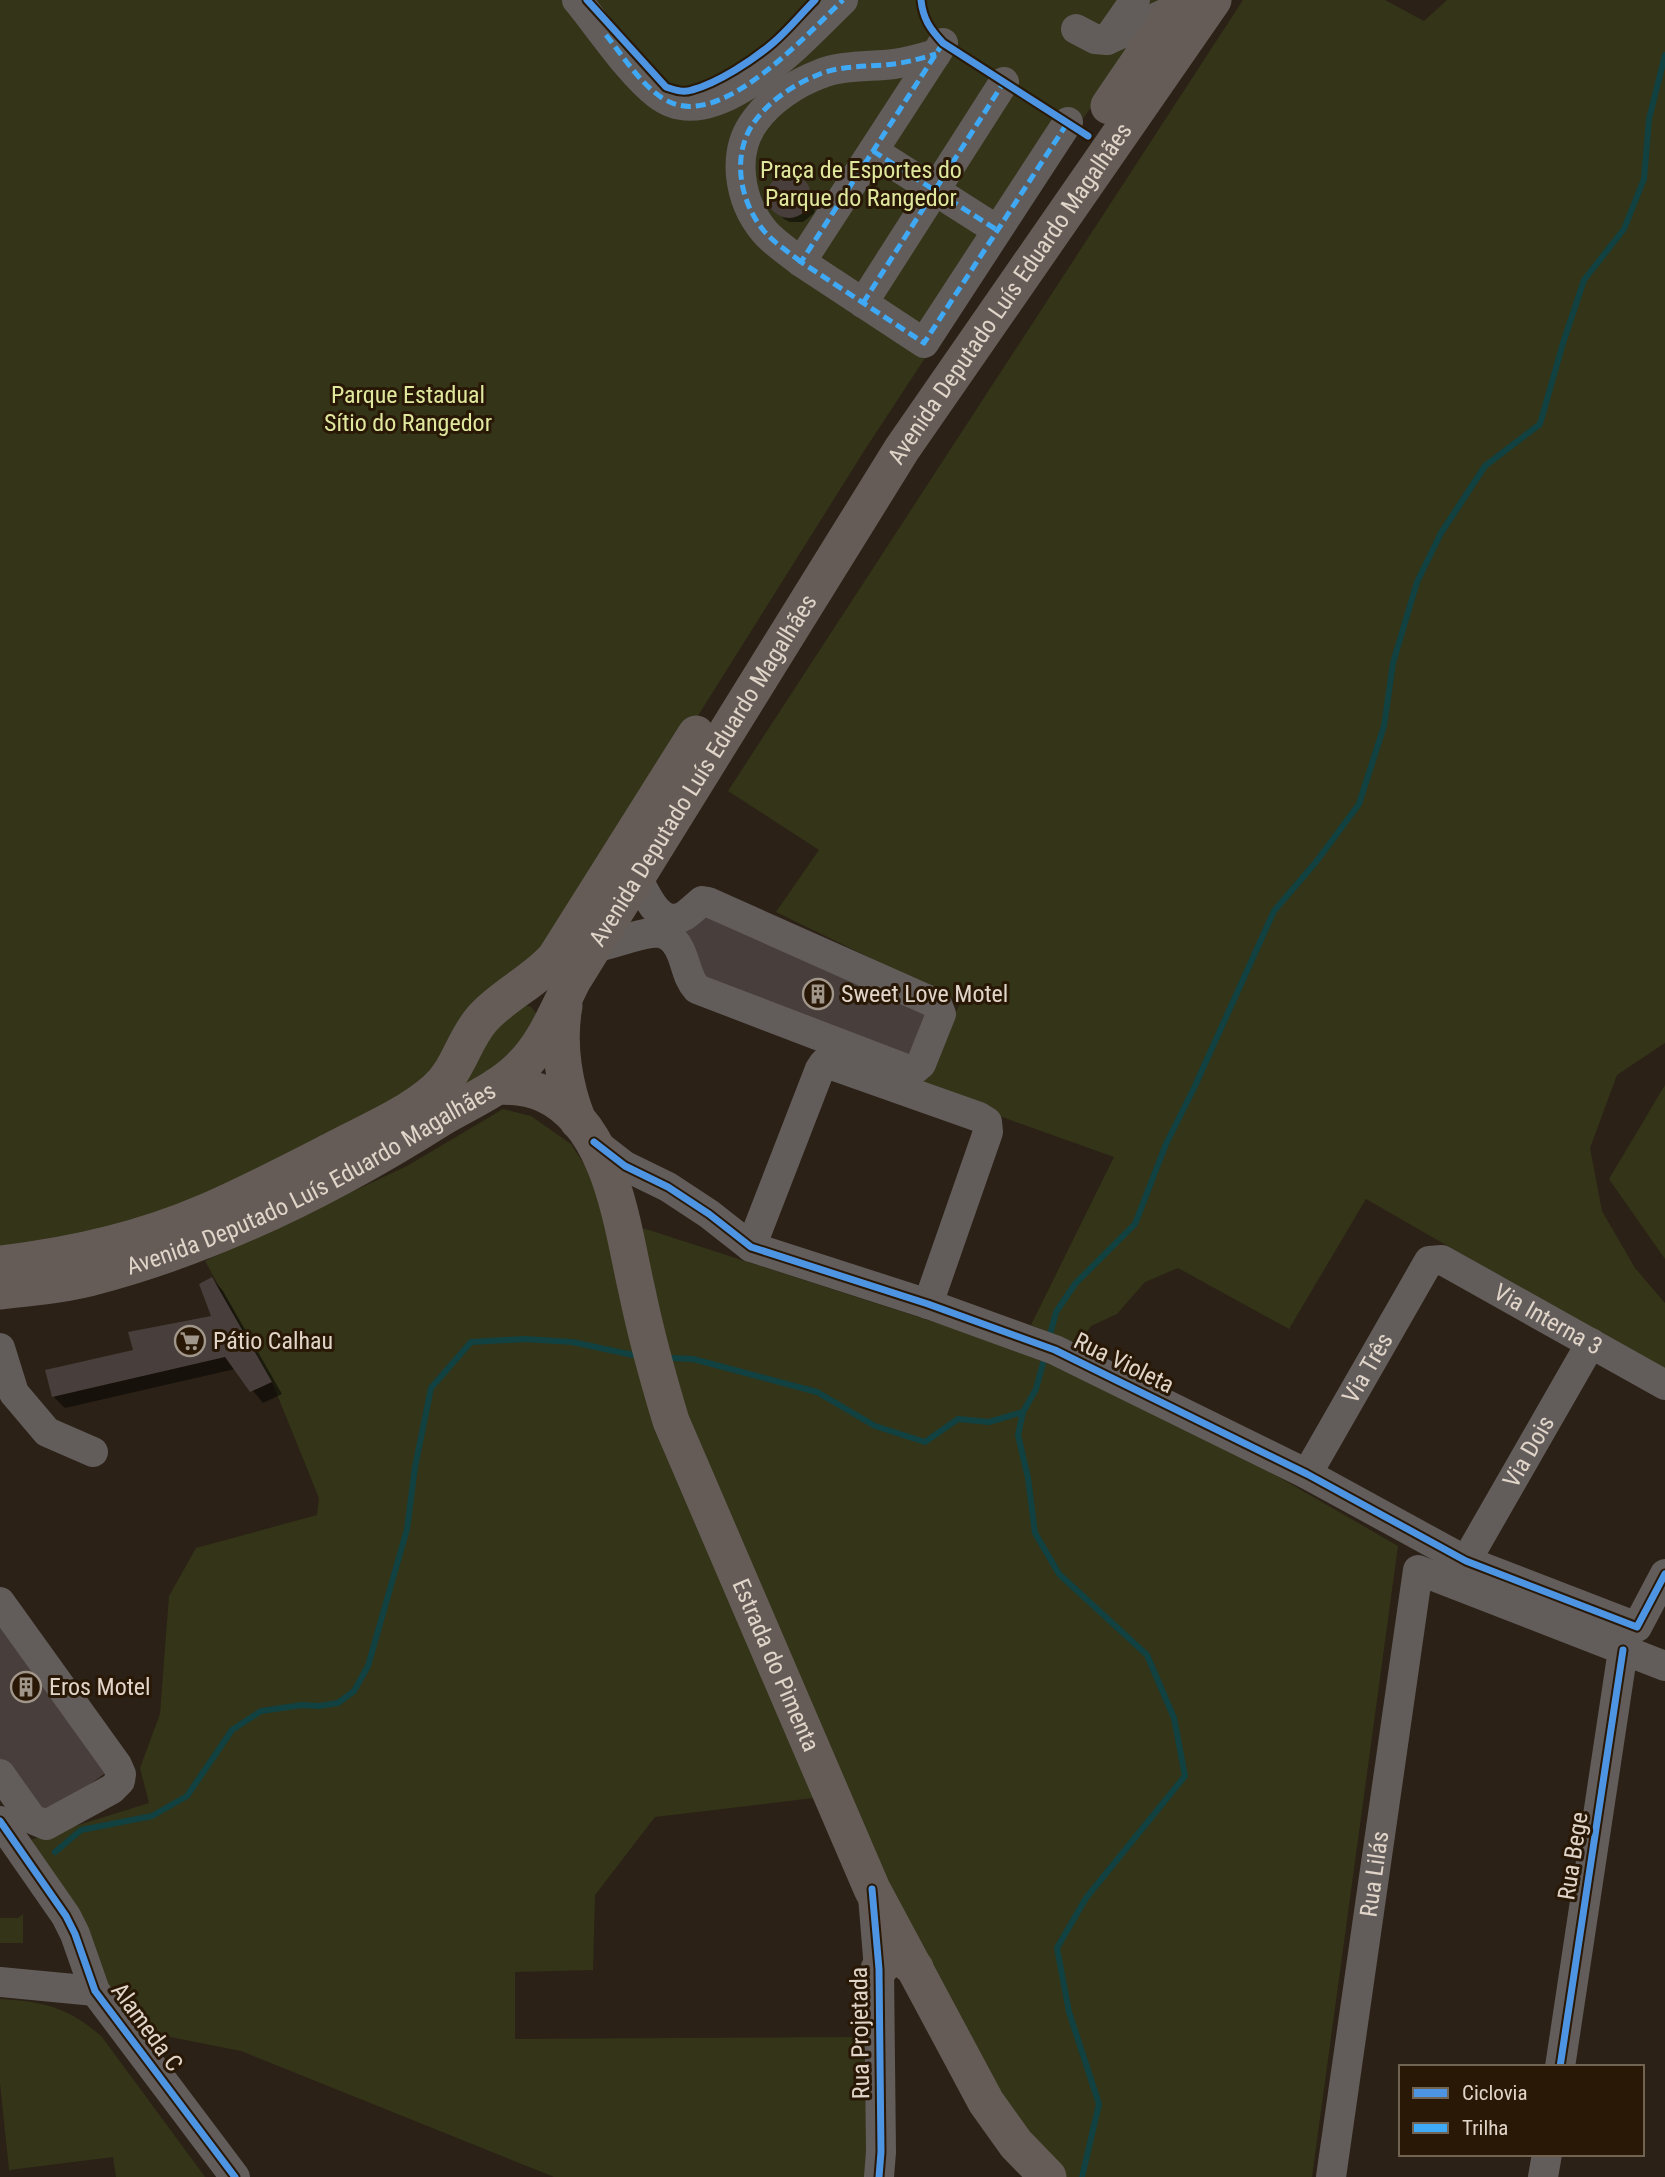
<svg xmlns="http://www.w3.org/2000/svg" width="1665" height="2177" font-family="'Roboto Condensed',sans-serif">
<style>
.green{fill:#333418}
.shadow{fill:#0007}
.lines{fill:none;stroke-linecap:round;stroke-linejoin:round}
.stream{stroke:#124141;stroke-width:6}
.building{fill:#483e3b}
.minor{stroke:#625c5a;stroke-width:30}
.major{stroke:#655c57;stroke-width:37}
.quiet{stroke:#3fa9f5;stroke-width:5;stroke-dasharray:10 5;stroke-linecap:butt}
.cycleway-casing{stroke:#281805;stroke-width:11}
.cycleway{stroke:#4d94e3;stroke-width:7}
.labels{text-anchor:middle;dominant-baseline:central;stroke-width:6;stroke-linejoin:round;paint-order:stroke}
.park-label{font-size:24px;fill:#dfe89d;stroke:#281805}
.street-label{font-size:24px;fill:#e1d5c9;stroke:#281805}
.poi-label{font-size:24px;fill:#e1d5c9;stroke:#281805;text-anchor:start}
</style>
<rect width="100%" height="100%" fill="#2b2116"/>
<g class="green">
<polygon points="0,0 1170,0 1076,128 866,448 549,953 411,1095 147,1223 0,1251"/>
<polygon points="1243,0 1385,0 1424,21 1447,0 1665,0 1665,1043 1617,1075 1590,1148 1602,1211 1635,1268 1665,1303 1665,1371 1366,1199 1289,1329 1178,1268 1145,1282 1117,1314 1091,1326 1078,1345 1031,1325 1114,1157 918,1087 961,1002 776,912 819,850 728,791"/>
<polygon points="519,1003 531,1007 537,1014 528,1034 502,1061 433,1106 482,1044"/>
<polygon points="1665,1085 1665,1259 1609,1179"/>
<polygon points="503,1109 531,1116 571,1144 595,1181 610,1221 649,1230 1020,1350 1220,1443 1398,1546 1312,2177 1060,2177 1010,2131 838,1795 655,1817 595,1895 593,1970 515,1972 515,2039 869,2037 873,2177 554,2177 241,2051 145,2032 101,1980 27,1841 149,1803 140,1768 160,1714 169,1596 196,1548 317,1515 319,1498 272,1382 205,1261 407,1166"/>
<polygon points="23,1914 23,1943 0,1943 0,1918 18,1918"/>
<path d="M0 1999C43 2001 70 2008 102 2037L205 2177H116L113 2157 9 2170 0 2083Z"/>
</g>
<g class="shadow">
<polygon points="785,176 798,178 815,194 816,200 814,213 803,222 790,222 784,219 770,202 769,196 774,183"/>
<polygon points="212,1279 223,1291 282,1394 263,1403 235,1369 65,1408 54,1397 136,1351 213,1317"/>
</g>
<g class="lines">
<g class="stream">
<polyline points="1051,1331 1056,1312 1075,1284 1135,1224 1166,1144 1194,1088 1274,911 1316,862 1359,804 1384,726 1393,663 1417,582 1441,533 1485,466 1540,424 1563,343 1584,280 1624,229 1644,179 1649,119 1665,55"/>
<polyline points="671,1358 693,1359 817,1392 875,1426 925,1442 958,1419 989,1422 1023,1412 1036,1389 1043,1363"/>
<polyline points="1023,1412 1018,1435 1028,1478 1035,1533 1059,1574 1147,1655 1174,1718 1185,1776 1086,1898 1057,1948 1069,2012 1099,2104 1082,2177"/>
<polyline points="55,1852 81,1830 152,1816 187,1796 232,1730 261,1711 302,1705 319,1706 338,1703 354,1691 368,1666 407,1529 415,1467 431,1388 471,1342 525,1339 572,1342 633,1355"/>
</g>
</g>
<g class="building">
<circle cx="789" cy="196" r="22"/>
<polygon points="704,906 934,1009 908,1063 697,980 672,909"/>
<polygon points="212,1277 272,1382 250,1392 225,1357 52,1397 45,1370 133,1350 128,1332 211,1316 199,1284"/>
<polygon points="0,1614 111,1769 42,1819 0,1760"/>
</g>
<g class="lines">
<g class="minor">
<path d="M577 0C601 29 629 72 657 94 715 140 804 37 843 0"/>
<polyline points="1076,29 1095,39 1107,40 1175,9"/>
<polyline points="1107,40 1135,0"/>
<polyline points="943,43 801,262 924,343 1068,122"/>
<polyline points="873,151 997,230"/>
<path d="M801 262C789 252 774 243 764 231 739 201 731 153 755 121 770 100 796 83 820 74 842 65 870 67 894 64 909 62 922 58 936 54"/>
<polyline points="863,303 1004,82"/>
<path d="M592 949C604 945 617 942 629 938 653 931 671 926 682 955 687 968 688 979 697 989L909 1070 915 1069 921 1064 941 1014 937 1004 708 902 702 901C696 906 690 912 684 916 659 929 646 894 637 877"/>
<polyline points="594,1142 625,1166 668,1187 709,1214 751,1247 928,1304 1055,1350 1307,1474 1466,1561 1637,1627 1665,1574"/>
<polyline points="751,1247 820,1069 824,1063 832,1065 979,1117 987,1122 988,1132 928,1304"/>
<polyline points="0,1348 14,1393 47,1432 93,1452"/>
<path id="s1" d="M1307 1474 1429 1261 1442 1260 1665 1385"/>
<path id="s2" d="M1466 1561 1591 1343"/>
<polyline points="0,1602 117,1765 121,1774 120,1781 112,1789 46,1825 32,1819 0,1774"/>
<polyline points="0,1821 66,1916 75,1934 95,1991 235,2177"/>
<polyline points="873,1896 879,1969 881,2152 879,2177"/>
<polyline points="0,1982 95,1991"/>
<polyline points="1560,2067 1623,1650"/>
<path id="s3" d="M1331 2177 1418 1570 1665 1666"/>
<polyline points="1543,2177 1547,2154"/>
</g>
<g class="major">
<polyline points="1109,106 1181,0"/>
<path d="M564 1006C557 1044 564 1086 578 1121"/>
<path id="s4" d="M497 1086C513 1086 530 1087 544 1094 612 1125 622 1227 637 1291 646 1335 658 1378 671 1421L872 1889 986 2102 1016 2144 1048 2177"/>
<path d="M0 1264C70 1256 141 1240 206 1212 250 1193 292 1171 335 1149 367 1132 408 1115 436 1090 458 1071 463 1041 482 1019 503 995 534 982 555 958L696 734"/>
<path id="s5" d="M0 1291C30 1288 60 1285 89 1278 214 1246 332 1187 441 1118 468 1102 499 1089 521 1067 545 1044 558 1009 573 980L902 449 1213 0"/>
<polyline points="879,1969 888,1958 893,1956 904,1960 915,1968"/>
</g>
<g class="quiet">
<path d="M606 35C623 56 646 93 672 103 726 125 807 34 843 0"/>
<polyline points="943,43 801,262 924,343 1068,122"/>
<polyline points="873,151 997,230"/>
<path d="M801 262C789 252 774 243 764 231 739 201 731 153 755 121 770 100 796 83 820 74 842 65 870 67 894 64 909 62 922 58 936 54"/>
<polyline points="863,303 1004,82"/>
</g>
<g class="cycleway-casing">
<g id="cycleway">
<path d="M587 0 666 87C675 90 683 93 692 90 718 83 753 60 773 43 788 30 801 14 815 0"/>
<path d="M921 0C923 19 930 29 943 43L1088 136"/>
<polyline points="594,1142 625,1166 668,1187 709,1214 751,1247 928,1304 1055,1350 1307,1474 1466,1561 1637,1627 1665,1574"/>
<polyline points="0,1821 66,1916 75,1934 95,1991 235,2177"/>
<polyline points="872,1889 879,1969 881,2152 879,2177"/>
<polyline points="1560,2067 1623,1650"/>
</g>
</g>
<use href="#cycleway" class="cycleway"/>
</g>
<defs>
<g id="building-ring" transform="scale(1.575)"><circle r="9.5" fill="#281805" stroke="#a1968a" stroke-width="1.5"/><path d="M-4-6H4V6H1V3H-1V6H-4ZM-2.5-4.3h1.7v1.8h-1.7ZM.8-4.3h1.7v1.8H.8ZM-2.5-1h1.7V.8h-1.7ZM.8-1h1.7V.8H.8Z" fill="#a1968a"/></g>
<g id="supermarket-ring" transform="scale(1.575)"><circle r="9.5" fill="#281805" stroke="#a1968a" stroke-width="1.5"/><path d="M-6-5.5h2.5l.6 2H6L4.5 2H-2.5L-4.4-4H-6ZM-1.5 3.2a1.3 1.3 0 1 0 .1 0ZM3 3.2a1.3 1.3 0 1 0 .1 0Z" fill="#a1968a"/></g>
</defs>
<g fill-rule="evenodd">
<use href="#building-ring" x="818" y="994"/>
<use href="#supermarket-ring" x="190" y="1341"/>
<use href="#building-ring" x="26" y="1687"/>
</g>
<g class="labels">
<g class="park-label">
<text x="861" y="170">Praça de Esportes do<tspan x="861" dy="28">Parque do Rangedor</tspan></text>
<text x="408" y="395">Parque Estadual<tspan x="408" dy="28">Sítio do Rangedor</tspan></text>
</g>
<g class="street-label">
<text stroke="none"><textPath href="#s5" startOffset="1489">Avenida Deputado Luís Eduardo Magalhães</textPath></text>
<text stroke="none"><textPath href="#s5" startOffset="922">Avenida Deputado Luís Eduardo Magalhães</textPath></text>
<text stroke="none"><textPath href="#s5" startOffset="334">Avenida Deputado Luís Eduardo Magalhães</textPath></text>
<text stroke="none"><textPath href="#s1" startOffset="380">Via Interna 3</textPath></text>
<text transform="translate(1124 1363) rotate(26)">Rua Violeta</text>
<text stroke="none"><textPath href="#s1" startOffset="122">Via Três</textPath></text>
<text stroke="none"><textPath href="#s2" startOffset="126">Via Dois</textPath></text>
<text stroke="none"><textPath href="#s4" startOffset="674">Estrada do Pimenta</textPath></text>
<text transform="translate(1573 1856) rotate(-81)">Rua Bege</text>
<text stroke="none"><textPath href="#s3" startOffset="306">Rua Lilás</textPath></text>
<text transform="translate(147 2027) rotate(54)">Alameda C</text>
<text transform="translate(860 2033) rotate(-91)">Rua Projetada</text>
</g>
<g class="poi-label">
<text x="841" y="994">Sweet Love Motel</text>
<text x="213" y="1341">Pátio Calhau</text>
<text x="49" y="1687">Eros Motel</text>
</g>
</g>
<rect x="1399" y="2065" width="245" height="91" fill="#281805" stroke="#726453" stroke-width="2"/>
<rect x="1413" y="2088" width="35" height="10" fill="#4d94e3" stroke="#726453" stroke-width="2"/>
<text x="1462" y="2100" font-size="21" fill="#e1d5c9">Ciclovia</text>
<rect x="1413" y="2123" width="35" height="10" fill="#3fa9f5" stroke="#726453" stroke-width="2"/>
<text x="1462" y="2135" font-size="21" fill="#e1d5c9">Trilha</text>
</svg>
